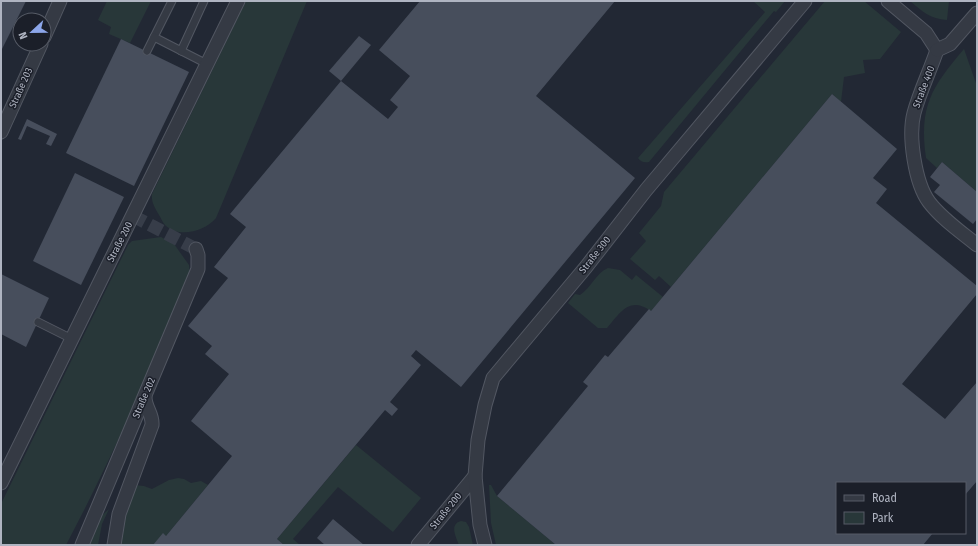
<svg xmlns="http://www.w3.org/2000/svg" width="978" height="546" font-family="'Fira Sans Condensed',sans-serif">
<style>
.green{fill:#283739}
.building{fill:#474e5c}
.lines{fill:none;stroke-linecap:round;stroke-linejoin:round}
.minor-tunnel{stroke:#373d49;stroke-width:13;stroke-dasharray:13 6;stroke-linecap:butt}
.service-casing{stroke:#525762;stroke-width:9}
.minor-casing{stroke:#525762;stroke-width:15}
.service{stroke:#353a44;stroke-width:7}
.minor{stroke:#353a44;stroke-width:13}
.labels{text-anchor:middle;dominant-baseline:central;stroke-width:3;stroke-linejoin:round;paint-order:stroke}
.street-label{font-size:10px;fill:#afb4c1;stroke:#1b1f29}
</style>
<rect width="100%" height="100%" fill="#222834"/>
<g class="green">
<polygon points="107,1 151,1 130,43 109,34 111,27 98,20"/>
<path d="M246 1H307L216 218C205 231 179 239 165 225 163 223 161 218 159 215 155 208 151 202 152 194Z"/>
<path d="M753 1H785L776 12 774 11 649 162C644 163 641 162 638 158L765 12Z"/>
<polygon points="825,1 864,1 901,32 880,59 863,60 865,73 844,77 841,102 832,94 671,287 659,276 655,280 630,259 646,241 639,233 661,206 664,192"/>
<path d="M910 1H949L947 20C930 19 922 11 910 1Z"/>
<path d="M964 49 977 86V192L942 162 937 168 926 158C919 106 931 88 964 49Z"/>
<path d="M161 237 174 244 189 265C192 283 177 305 170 322 139 397 104 473 66 545H1V504L128 245 132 241Z"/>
<path d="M608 268 620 270 632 280 636 275 663 297 651 311C629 296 621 312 607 328H598L568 303 575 294 580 295C591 288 596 273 608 268Z"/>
<polygon points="356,445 421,498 393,532 338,487 293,539 300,545 284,545 277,539"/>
<polygon points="178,478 184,479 191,483 201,481 208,485 166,536 153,545 117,545 134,485 144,486 152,489 169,480"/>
<polygon points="489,485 491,485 497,496 556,545 496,545 491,523"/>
<polygon points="109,509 102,524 98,545 90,545 100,517"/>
<path d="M461 521 466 522 469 527 473 545H459C456 537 449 524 461 521Z"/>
</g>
<g class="building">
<polygon points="1,1 26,1 1,51"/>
<polygon points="420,1 615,1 536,96 635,178 461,387 416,350 411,356 421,365 390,402 398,409 392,416 385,410 277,539 284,545 153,545 163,533 166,536 232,456 191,421 229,374 205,354 212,346 188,326 228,278 214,267 246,227 230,214 341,81 388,119 398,107 390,100 410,76 379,50"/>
<polygon points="359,36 371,45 341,81 329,71"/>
<polygon points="121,39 189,72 134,186 66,153"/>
<polygon points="832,94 897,149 873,178 887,189 876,203 977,286 977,294 902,384 945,419 977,382 977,481 965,495 965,483 837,483 837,533 933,533 923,545 556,545 497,496 588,386 583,382 605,355 608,357 649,309 651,311"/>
<polygon points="27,119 57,134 51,146 46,144 50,136 27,126 21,140 18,139"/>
<polygon points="942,162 977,192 977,219 973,224 934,192 940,185 930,177"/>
<polygon points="75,173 124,197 81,285 33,261"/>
<polygon points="1,274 49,298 26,347 1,334"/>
<polygon points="333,519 364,545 325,545 317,538"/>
</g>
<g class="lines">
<polyline class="minor-tunnel" points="133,216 196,249"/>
<g class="service-casing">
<g id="service">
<polyline points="154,37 172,1"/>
<polyline points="147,51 154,37 207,64"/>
<polyline points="181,51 204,1"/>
<polyline points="38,322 72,339"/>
</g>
</g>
<g class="minor-casing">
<g id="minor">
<polyline points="888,1 926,33 937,50"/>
<polyline points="44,37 60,1"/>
<path d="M937 50C930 71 920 91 914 113 908 136 915 183 929 202 942 219 961 232 977 245"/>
<polyline points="937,50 950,44 977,13"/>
<polyline points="1,132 41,44"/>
<polyline points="1,483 238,1"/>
<polyline points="82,545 198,269 198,255 196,249"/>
<path d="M114 545 119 514 152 425C153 414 145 408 145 397"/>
<polyline points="418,545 475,476"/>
<polyline points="485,545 480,525 475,476 478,440 485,405 493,378 586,267 646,190 805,1"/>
</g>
</g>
<use href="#service" class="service"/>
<use href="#minor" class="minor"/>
</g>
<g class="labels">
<g class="street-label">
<text transform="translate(924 87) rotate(-69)">Straße 400</text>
<text transform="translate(21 88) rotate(-66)">Straße 203</text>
<text transform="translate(120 242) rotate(-63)">Straße 200</text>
<text transform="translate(595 255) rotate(-52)">Straße 300</text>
<text transform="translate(144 398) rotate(-67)">Straße 202</text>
<text transform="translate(446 511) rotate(-51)">Straße 200</text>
</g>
</g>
<rect width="978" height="546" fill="none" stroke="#afb4c1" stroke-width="4"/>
<rect x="836" y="482" width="130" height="52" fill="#1b1f29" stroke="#565b66"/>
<rect x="844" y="495" width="20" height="6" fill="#353a44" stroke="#565b66"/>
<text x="872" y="502" font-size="12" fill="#afb4c1">Road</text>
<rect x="844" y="512" width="20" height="12" fill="#283739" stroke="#565b66"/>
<text x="872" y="522" font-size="12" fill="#afb4c1">Park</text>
<g transform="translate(32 32) rotate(248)"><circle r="19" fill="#1b1f29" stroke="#565b66"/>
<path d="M0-3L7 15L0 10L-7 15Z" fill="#8ca6ea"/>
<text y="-6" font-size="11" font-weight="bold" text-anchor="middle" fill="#afb4c1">N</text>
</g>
</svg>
